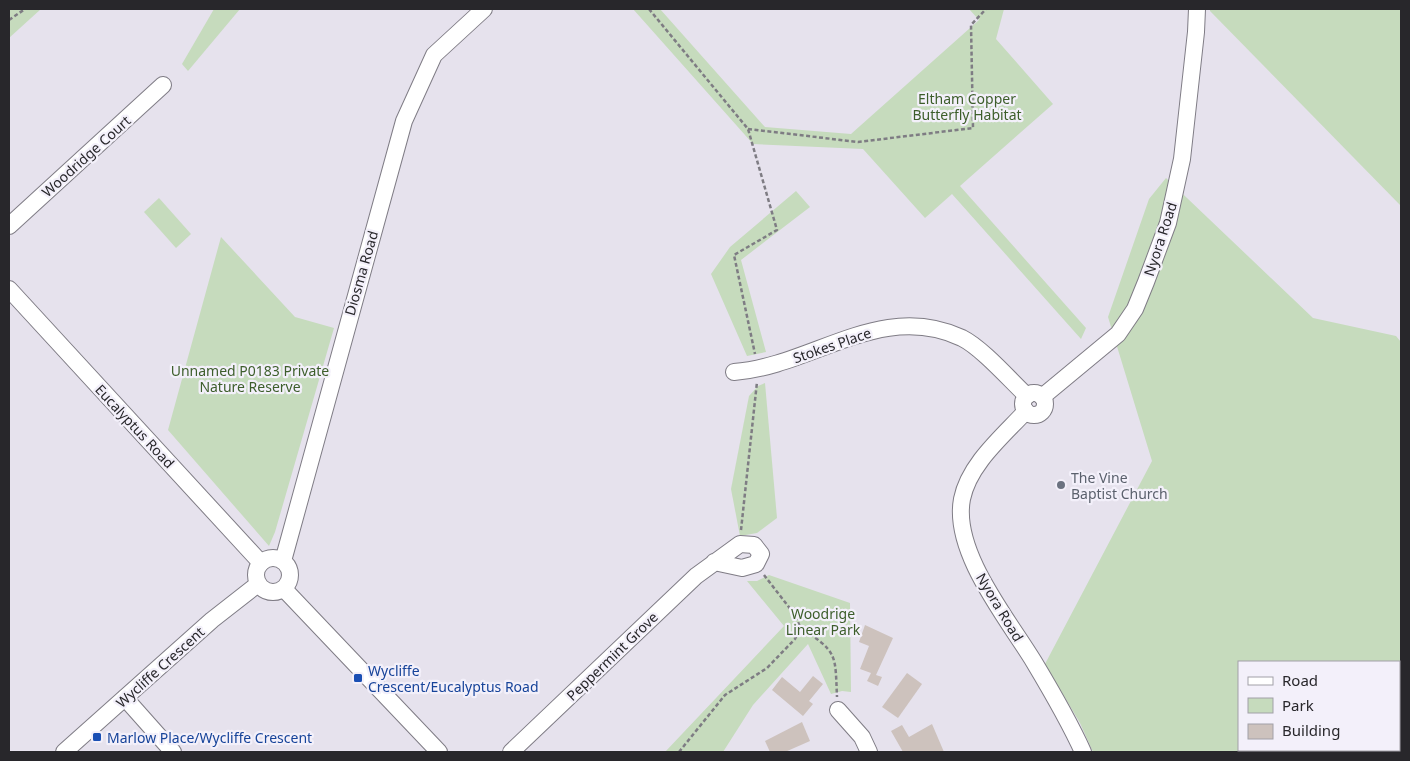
<svg xmlns="http://www.w3.org/2000/svg" width="1410" height="761" font-family="'Noto Sans',sans-serif">
<style>
.green{fill:#c6dbbd;fill-rule:evenodd}
.building{fill:#cdc2bd}
.lines{fill:none;stroke-linecap:round;stroke-linejoin:round}
.minor-casing{stroke:#7f7c85;stroke-width:18}
.path{stroke:#7e7c83;stroke-width:2.5;stroke-dasharray:4 2.5;stroke-linecap:butt}
.minor{stroke:#fff;stroke-width:16}
.worship-dot{fill:#6b7280;stroke:#f3f0fa;stroke-width:2}
.transit-dot{fill:#1a4fb4;stroke:#f3f0fa;stroke-width:2}
.labels{text-anchor:middle;dominant-baseline:central;stroke-width:4.5;stroke-linejoin:round;paint-order:stroke}
.park-label{font-size:14px;fill:#3d5e2b;stroke:#f3f0fa}
.street-label{font-size:14px;fill:#28272b;stroke:#f3f0fa}
.worship-label{font-size:14px;fill:#5b616d;stroke:#f3f0fa;text-anchor:start}
.transit-label{font-size:14px;fill:#164399;stroke:#f3f0fa;text-anchor:start}
</style>
<rect width="100%" height="100%" fill="#e6e2ed"/>
<g class="green">
<polygon points="9,9 41,9 9,38"/>
<polygon points="214,9 240,9 188,71 182,64"/>
<polygon points="633,9 660,9 765,127 851,134 979,20 969,9 1004,9 996,39 1053,104 960,186 1086,328 1081,339 952,194 925,218 863,149 753,144"/>
<polygon points="1210,9 1401,9 1401,206 1210,11"/>
<path d="M1166 178 1313 318 1396 336 1401 342V752H1093L1080 723 1045 664 1152 461 1108 317 1149 199ZM1239 662H1399V750H1239Z"/>
<polygon points="796,191 810,207 741,260 766,352 747,356 711,274 730,247"/>
<polygon points="159,198 191,234 176,248 144,212"/>
<polygon points="221,237 295,317 334,328 275,532 269,546 168,430"/>
<polygon points="765,383 777,518 757,533 740,536 731,489 749,396 758,386"/>
<polygon points="769,575 850,603 851,692 842,691 831,694 808,644 753,705 723,752 665,752 784,626 747,581 757,581"/>
</g>
<g class="building">
<polygon points="865,625 893,638 876,675 882,677 878,686 867,681 871,673 860,669 869,646 859,642"/>
<polygon points="907,673 922,684 898,718 882,707"/>
<polygon points="813,676 823,684 809,701 813,704 803,716 772,690 782,677 800,692"/>
<polygon points="802,722 810,741 785,752 770,752 765,741"/>
<polygon points="932,724 944,752 903,752 891,731 902,725 909,737"/>
</g>
<g class="lines">
<g class="minor-casing">
<g id="minor">
<polyline points="9,226 163,85"/>
<polyline points="9,289 261,563"/>
<path d="M734 372C813 366 881 300 962 338 982 348 1010 380 1027 396"/>
<circle cx="1034" cy="404" r="11"/>
<polyline points="1042,397 1118,334 1135,309 1146,282 1168,223 1182,159 1196,32 1197,9"/>
<path d="M1026 411C1003 436 969 464 962 499 952 552 1008 619 1034 662 1052 692 1069 721 1083 752"/>
<circle cx="273" cy="575" r="17"/>
<polyline points="283,561 404,121 434,55 484,9"/>
<polyline points="284,589 439,752"/>
<polyline points="125,698 173,752"/>
<polyline points="838,710 862,737 869,752"/>
<polyline points="64,752 212,620 258,584"/>
<polyline points="511,752 696,576 740,544 754,545 761,554 756,564 742,568 714,562"/>
</g>
</g>
<g class="path">
<polyline points="649,9 748,129 777,230 734,255 755,354"/>
<polyline points="9,20 25,9"/>
<polyline points="748,129 858,142 973,128 971,25 986,9"/>
<polyline points="741,530 757,382"/>
<polyline points="764,575 795,615 800,627"/>
<path d="M679 752 725 695 767 668 795 639 800 627C838 653 835 653 837 697"/>
</g>
<use href="#minor" class="minor"/>
</g>
<circle class="worship-dot" cx="1061" cy="485" r="5"/>
<g class="transit-dot">
<rect x="353" y="673" width="10" height="10" rx="2.5"/>
<rect x="92" y="732" width="10" height="10" rx="2.5"/>
</g>
<g class="labels">
<g class="park-label">
<text x="967" y="98">Eltham Copper<tspan x="967" dy="16">Butterfly Habitat</tspan></text>
<text x="250" y="370">Unnamed P0183 Private<tspan x="250" dy="16">Nature Reserve</tspan></text>
<text x="823" y="613">Woodrige<tspan x="823" dy="16">Linear Park</tspan></text>
</g>
<g class="street-label">
<text transform="translate(86 156) rotate(-42)">Woodridge Court</text>
<text transform="translate(1160 239) rotate(-72)">Nyora Road</text>
<text transform="translate(361 273) rotate(-74)">Diosma Road</text>
<text transform="translate(832 345) rotate(-19)">Stokes Place</text>
<text transform="translate(135 426) rotate(47)">Eucalyptus Road</text>
<text transform="translate(1000 607) rotate(59)">Nyora Road</text>
<text transform="translate(612 656) rotate(-44)">Peppermint Grove</text>
<text transform="translate(160 667) rotate(-42)">Wycliffe Crescent</text>
</g>
<g class="worship-label">
<text x="1071" y="477">The Vine<tspan x="1071" dy="16">Baptist Church</tspan></text>
</g>
<g class="transit-label">
<text x="368" y="670">Wycliffe<tspan x="368" dy="16">Crescent/Eucalyptus Road</tspan></text>
<text x="107" y="737">Marlow Place/Wycliffe Crescent</text>
</g>
</g>
<rect width="1410" height="761" fill="none" stroke="#28272b" stroke-width="20"/>
<rect x="1238" y="661" width="162" height="90" fill="#f3f0fa" stroke="#a2a0a7"/>
<rect x="1248" y="677" width="25" height="8" fill="#ffffff" stroke="#a2a0a7"/>
<text x="1282" y="686" font-size="15" fill="#28272b">Road</text>
<rect x="1248" y="698" width="25" height="15" fill="#c6dbbd" stroke="#a2a0a7"/>
<text x="1282" y="711" font-size="15" fill="#28272b">Park</text>
<rect x="1248" y="724" width="25" height="15" fill="#cdc2bd" stroke="#a2a0a7"/>
<text x="1282" y="736" font-size="15" fill="#28272b">Building</text>
</svg>
